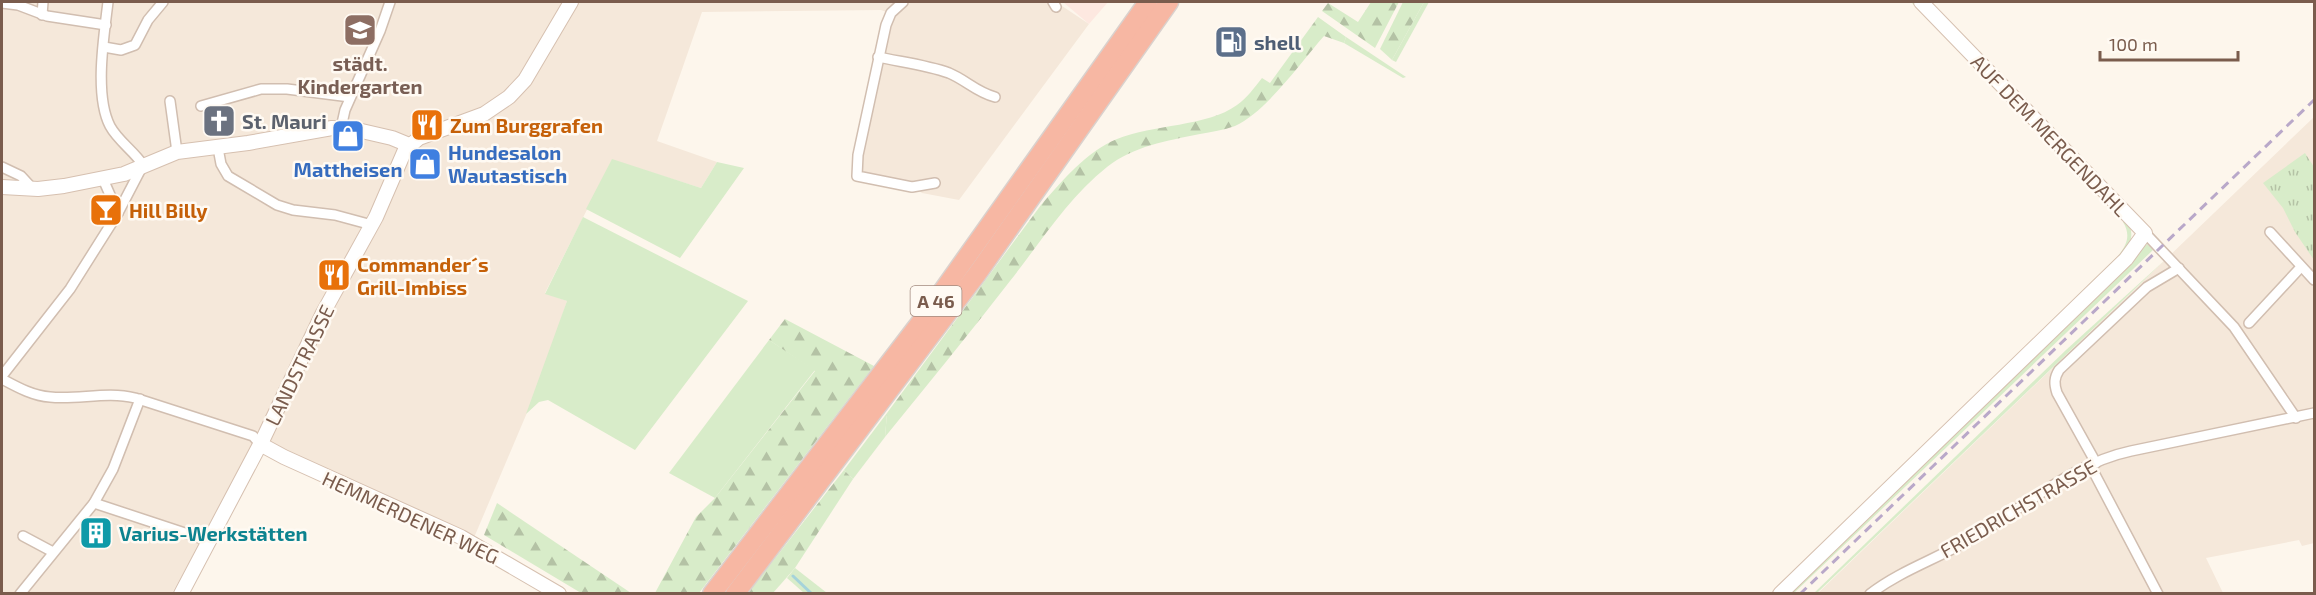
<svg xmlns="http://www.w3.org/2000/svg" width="2316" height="595" font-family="'Exo 2',sans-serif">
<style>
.residential{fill:#f5e8da}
.commercial{fill:#fde8e0}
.grass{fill:#d8ecc9}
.forest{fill:url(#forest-firs)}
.park{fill:url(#park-tufts)}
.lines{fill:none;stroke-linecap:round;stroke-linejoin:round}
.stream{stroke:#a5d3da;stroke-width:3}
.street-casing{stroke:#d1beb0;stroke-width:12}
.secondary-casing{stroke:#d6c0b0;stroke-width:16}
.highway-casing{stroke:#dad1cd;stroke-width:21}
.street{stroke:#fff;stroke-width:9}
.secondary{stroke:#fff;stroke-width:14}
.highway{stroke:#f7b7a3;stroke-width:18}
.rail{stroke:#b9a8c9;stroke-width:3;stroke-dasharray:9 6;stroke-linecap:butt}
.labels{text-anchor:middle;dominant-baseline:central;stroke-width:5;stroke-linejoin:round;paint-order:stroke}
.shield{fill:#fffaf3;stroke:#a28b7f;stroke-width:1.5}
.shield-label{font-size:18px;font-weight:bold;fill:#7a5c4d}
.service-label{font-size:20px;font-weight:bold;fill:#4e5e75;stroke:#fffaf3;text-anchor:start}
.education-label{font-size:20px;font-weight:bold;fill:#785e54;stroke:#fffaf3}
.worship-label{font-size:20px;font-weight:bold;fill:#5b616d;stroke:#fffaf3;text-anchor:start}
.food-label{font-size:20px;font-weight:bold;fill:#c56008;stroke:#fffaf3;text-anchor:start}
.street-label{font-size:20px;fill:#7a5c4d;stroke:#fffaf3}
.shop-label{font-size:20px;font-weight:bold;fill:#366cbe;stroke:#fffaf3;text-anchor:start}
.culture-label{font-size:20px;font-weight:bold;fill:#0d838f;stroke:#fffaf3;text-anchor:start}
</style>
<defs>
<pattern id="forest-firs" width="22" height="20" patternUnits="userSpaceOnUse" patternTransform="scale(1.5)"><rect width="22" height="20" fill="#d8ecc9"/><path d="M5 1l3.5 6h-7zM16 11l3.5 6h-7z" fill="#b4c2a5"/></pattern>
<pattern id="park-tufts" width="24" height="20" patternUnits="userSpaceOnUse" patternTransform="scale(1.5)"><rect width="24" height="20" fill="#d8ecc9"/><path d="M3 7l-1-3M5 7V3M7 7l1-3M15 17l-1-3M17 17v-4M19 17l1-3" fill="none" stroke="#b4c2a5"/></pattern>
</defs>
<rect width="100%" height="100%" fill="#fdf6ec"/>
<g class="residential">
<polygon points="2,2 1056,2 1089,24 959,200 922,193 912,185 861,172 864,151 894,15 881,10 702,12 657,141 717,162 701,188 612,160 545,293 567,301 543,375 473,540 258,440 172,593 2,594"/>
<polygon points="2314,117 2314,543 2302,546 2299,540 2206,558 2223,593 2152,594 2151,592 2148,594 1817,594"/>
</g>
<polygon class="commercial" points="1063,2 1108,2 1089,24"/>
<g class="grass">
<polygon points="1424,2 1429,2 1396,62 1392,60"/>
<polygon points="1911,2 1915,2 2115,208 2113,211"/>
<polygon points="1346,37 1406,77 1403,78 1344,43"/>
<polygon points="612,159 701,188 717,162 744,168 680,258 586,209"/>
<polygon points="583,217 748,301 635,450 548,400 539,402 526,414 567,301 545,294"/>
<path d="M2127 220C2134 232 2132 242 2125 253L1774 593 1771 594 2118 256C2127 245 2131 235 2123 222Z"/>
<polygon points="2147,244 2153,250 1794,593 1787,594"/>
<polygon points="2165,260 1817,593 1813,594 2066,350"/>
<polygon points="769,340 815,370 715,498 669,473"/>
<polygon points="887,413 885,437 853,479 844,470"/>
<polygon points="795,568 827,593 804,593 787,578"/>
</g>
<g class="forest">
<polygon points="1371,2 1399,2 1375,48 1322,11 1328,3 1358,22"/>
<polygon points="1403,2 1424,2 1392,60 1380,49"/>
<path d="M1318 17 1346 37 1344 43 1324 36C1301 62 1266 112 1235 126 1224 130 1211 132 1200 134 1166 141 1134 146 1107 167 1068 198 1040 243 1010 281 969 334 927 385 885 437L887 413 1041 205C1063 180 1086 152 1117 139 1153 124 1207 127 1237 105 1247 98 1254 88 1262 78L1270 83Z"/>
<polygon points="785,319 874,366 699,593 655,593 696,517 715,498 815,371 769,340"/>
<polygon points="844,470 853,479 795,568 773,593 748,593"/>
<polygon points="497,503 631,593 581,593 484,535"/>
</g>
<polygon class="park" points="2305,153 2314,167 2314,260 2295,232 2283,208 2263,183"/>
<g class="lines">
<polyline class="stream" points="793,576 812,594"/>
<g class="street-casing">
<g id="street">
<polyline points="903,2 891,13 886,25 858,155 857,176 912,187 935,183"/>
<polyline points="1053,2 1056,7"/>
<polyline points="2,3 18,5 47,16 106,25"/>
<polyline points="42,15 43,2"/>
<polyline points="104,47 121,50 135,45 148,20 163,2"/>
<path d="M878 57C901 62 927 65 949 73 966 80 976 92 995 97"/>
<polyline points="170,101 177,152"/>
<polyline points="201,106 261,89 287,89 350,97"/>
<polyline points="341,128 345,110 380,31 390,2"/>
<polyline points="218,148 221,164 228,176 277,205 293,210 335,215 372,225"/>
<polyline points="2,167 21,176 33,189"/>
<polyline points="103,179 118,213"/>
<polyline points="2270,232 2314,280"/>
<polyline points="2145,233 2234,327 2296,418"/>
<polyline points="2249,323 2301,267"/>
<path d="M2 376 70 289 118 213 143 165C134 151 118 141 110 126 94 95 104 36 108 2"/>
<path d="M2 379C17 387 33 396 50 397 78 400 107 391 135 398L253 436 260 444"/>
<path d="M2096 463 2057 393C2054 384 2054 378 2059 370L2147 287 2179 268"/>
<polyline points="2090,465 2158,594"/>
<polyline points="94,503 209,541"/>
<polyline points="23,536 53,552"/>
<polyline points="20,594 94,503 113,469 140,399"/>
<path d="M1870 594C1900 571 1934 560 1967 541 2021 511 2069 464 2131 451L2314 413"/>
</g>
</g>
<g class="secondary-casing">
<g id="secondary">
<polyline points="2,187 38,189 64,186 124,174 177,152 248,143 332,128 353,129 392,138 409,145"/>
<polyline points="260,444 284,457 461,537 559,594"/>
<polyline points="181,594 264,437 323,313 376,217 405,150 419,138 484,114 509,97 525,80 571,2"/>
<polyline points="1780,594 2126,259 2145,233 1921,2"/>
</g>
</g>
<g class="highway-casing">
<g id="highway">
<polyline points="712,594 917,327 1148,2"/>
<polyline points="735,594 977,274 1169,2"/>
</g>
</g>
<use href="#street" class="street"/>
<use href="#secondary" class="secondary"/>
<use href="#highway" class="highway"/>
<polyline class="rail" points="1800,594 2314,100"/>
</g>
<defs>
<g id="school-square" transform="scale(1.725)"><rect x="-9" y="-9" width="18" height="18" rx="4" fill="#8d6e63" stroke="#fffaf3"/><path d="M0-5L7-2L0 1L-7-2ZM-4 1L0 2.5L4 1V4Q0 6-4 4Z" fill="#fff"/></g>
<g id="fuel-square" transform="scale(1.725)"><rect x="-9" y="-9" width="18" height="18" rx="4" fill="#5c6f8a" stroke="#fffaf3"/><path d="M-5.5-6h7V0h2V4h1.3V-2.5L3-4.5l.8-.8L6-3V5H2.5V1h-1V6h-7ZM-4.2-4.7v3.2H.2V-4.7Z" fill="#fff"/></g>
<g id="church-square" transform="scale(1.725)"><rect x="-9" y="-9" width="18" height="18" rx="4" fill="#6b7280" stroke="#fffaf3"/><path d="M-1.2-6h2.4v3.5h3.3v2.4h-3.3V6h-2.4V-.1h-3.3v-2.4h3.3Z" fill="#fff"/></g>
<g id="restaurant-square" transform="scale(1.725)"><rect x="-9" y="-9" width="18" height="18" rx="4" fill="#e8710a" stroke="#fffaf3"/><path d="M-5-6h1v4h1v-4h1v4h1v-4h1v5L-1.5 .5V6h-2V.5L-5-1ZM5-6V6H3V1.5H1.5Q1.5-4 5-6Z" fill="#fff"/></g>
<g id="shop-square" transform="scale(1.725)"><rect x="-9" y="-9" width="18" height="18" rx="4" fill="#3f7fe0" stroke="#fffaf3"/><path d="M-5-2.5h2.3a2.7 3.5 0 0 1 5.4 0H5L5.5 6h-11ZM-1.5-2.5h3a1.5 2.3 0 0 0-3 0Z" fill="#fff"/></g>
<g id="bar-square" transform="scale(1.725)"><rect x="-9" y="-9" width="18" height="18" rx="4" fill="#e8710a" stroke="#fffaf3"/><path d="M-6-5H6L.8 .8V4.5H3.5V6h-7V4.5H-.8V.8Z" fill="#fff"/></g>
<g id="building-square" transform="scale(1.725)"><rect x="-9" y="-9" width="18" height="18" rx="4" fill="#0f9aa8" stroke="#fffaf3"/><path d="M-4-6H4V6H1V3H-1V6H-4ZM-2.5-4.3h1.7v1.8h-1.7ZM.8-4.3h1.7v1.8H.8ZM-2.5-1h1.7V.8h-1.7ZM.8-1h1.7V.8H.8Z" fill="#fff"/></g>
</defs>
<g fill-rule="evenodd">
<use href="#school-square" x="360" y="30"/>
<use href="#fuel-square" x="1231" y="42"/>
<use href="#church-square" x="219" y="121"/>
<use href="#restaurant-square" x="427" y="125"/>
<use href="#shop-square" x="348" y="136"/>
<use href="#shop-square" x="425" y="164"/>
<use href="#bar-square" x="106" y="210"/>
<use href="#restaurant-square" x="334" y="275"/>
<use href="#building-square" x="96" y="533"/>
</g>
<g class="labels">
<rect class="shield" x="910.5" y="286" width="51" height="30" rx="4.5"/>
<g class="shield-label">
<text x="936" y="301">A 46</text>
</g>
<g class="service-label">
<text x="1254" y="42">shell</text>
</g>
<g class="education-label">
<text x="360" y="63">städt.<tspan x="360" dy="23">Kindergarten</tspan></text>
</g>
<g class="worship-label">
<text x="242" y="121">St. Mauri</text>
</g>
<g class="food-label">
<text x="450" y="125">Zum Burggrafen</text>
<text x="129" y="210">Hill Billy</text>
<text x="357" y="264">Commander´s<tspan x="357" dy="23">Grill-Imbiss</tspan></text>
</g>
<g class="street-label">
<text transform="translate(2050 135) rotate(46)">AUF DEM MERGENDAHL</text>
<text transform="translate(299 365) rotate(-64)">LANDSTRASSE</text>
<text transform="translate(2018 508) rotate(-30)">FRIEDRICHSTRASSE</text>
<text transform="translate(411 517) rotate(25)">HEMMERDENER WEG</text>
</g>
<g class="shop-label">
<text x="448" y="152">Hundesalon<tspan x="448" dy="23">Wautastisch</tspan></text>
<text x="348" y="169" text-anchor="middle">Mattheisen</text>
</g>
<g class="culture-label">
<text x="119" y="533">Varius-Werkstätten</text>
</g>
</g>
<rect width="2316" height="595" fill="none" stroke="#7a5c4d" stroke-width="6"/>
<path d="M2100 51v9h138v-9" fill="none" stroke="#7a5c4d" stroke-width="3"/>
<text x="2109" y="51" font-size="18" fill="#7a5c4d" stroke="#fffaf3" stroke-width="4.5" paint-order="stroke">100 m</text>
</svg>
